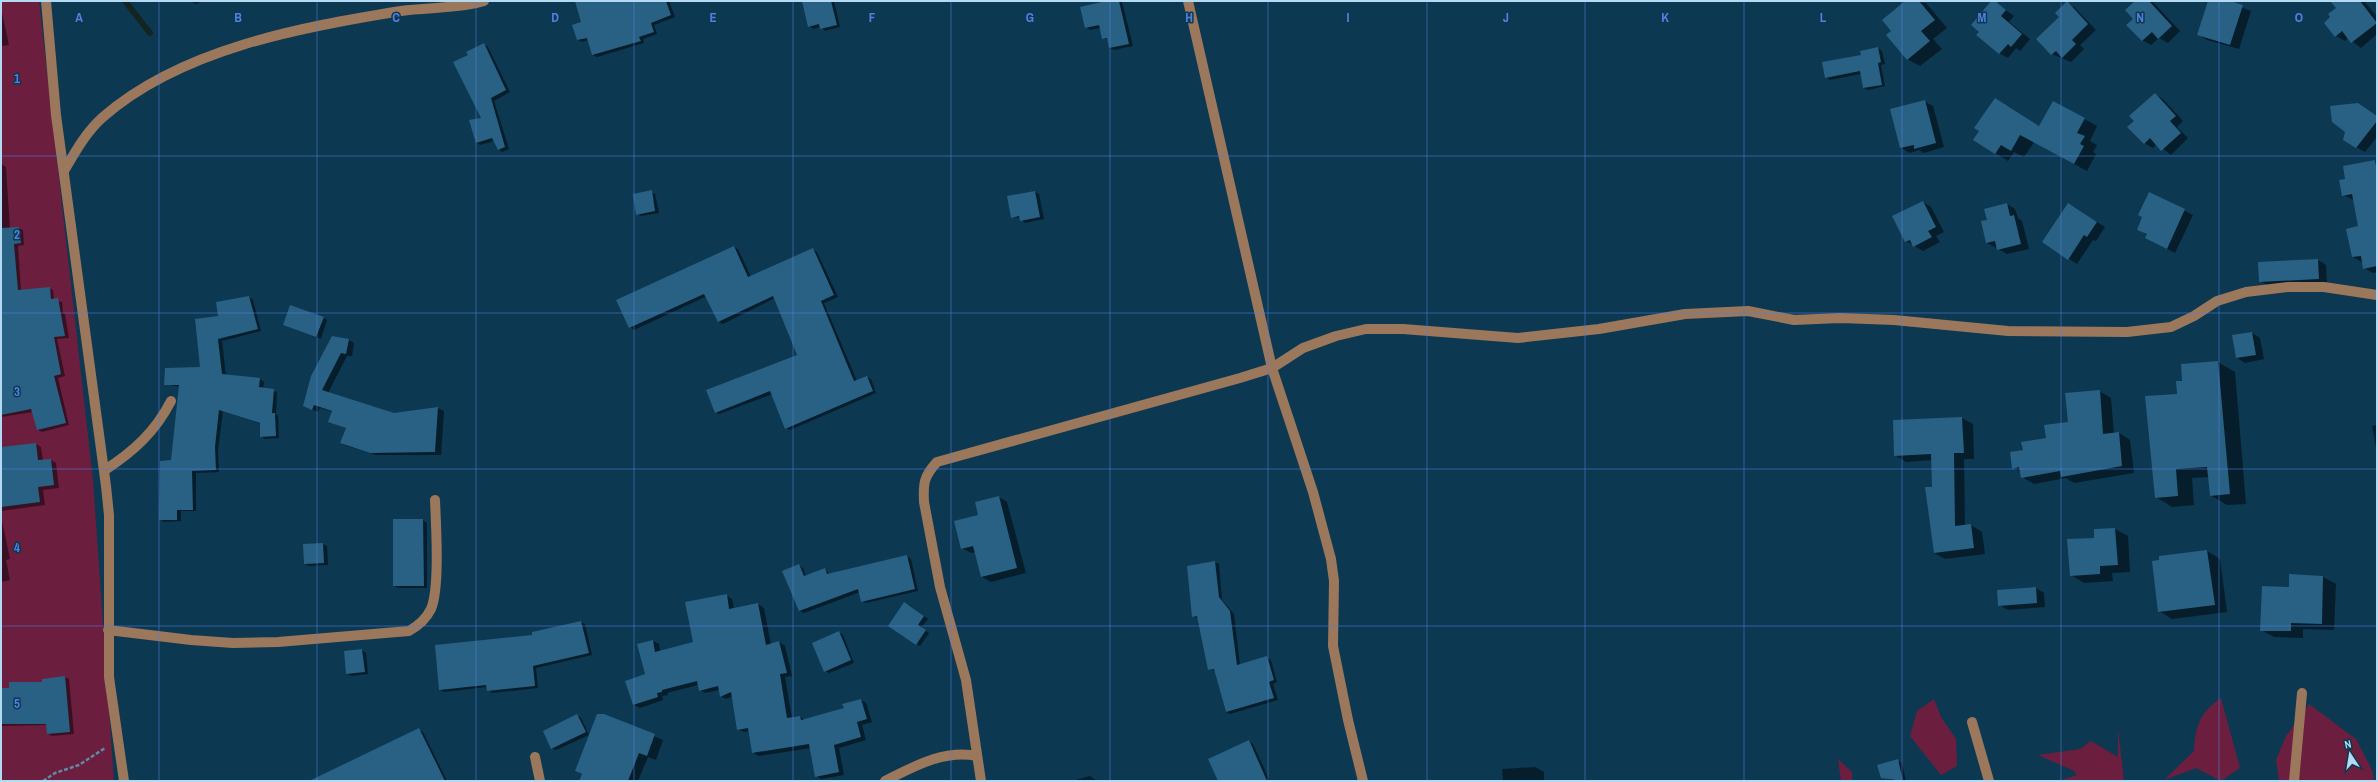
<svg xmlns="http://www.w3.org/2000/svg" width="2378" height="782" font-family="'Archivo Narrow',sans-serif">
<style>
.green{fill:#6c1e3f}
.shadow{fill:#0007}
.lines{fill:none;stroke-linecap:round;stroke-linejoin:round}
.stream{stroke:#122521;stroke-width:6}
.building{fill:#286183}
.path{stroke:#618aa4;stroke-width:2.5;stroke-dasharray:4 2;stroke-linecap:butt}
.minor{stroke:#9b775b;stroke-width:10}
.grid{fill:none;stroke:#527fe1;stroke-width:1;stroke-opacity:0.55}
.grid-label{font-size:13px;text-anchor:middle;font-weight:bold;fill:#527fe1;stroke:#0c3851;stroke-width:3;stroke-linejoin:round;paint-order:stroke}
</style>
<rect width="100%" height="100%" fill="#0c3851"/>
<g class="green">
<polygon points="1,1 39,1 93,480 114,781 1,781"/>
<path d="M2221 698 2240 768 2221 781 2196 768 2164 780 2194 751C2195 727 2200 712 2221 698Z"/>
<polygon points="1934,699 1941,717 1956,739 1957,766 1941,775 1910,736 1917,711"/>
<polygon points="2309,704 2356,739 2373,772 2374,781 2279,781 2276,760 2286,736"/>
<polygon points="2118,728 2124,781 2059,781 2077,775 2074,771 2038,755 2080,749 2091,741 2118,757"/>
<polygon points="1838,759 1852,772 1852,781 1841,781"/>
</g>
<g class="shadow">
<polygon points="191,1 203,1 195,4"/>
<polygon points="576,1 669,1 675,17 654,25 657,34 643,39 644,43 597,57 593,55 588,40 582,42 578,40 583,23"/>
<polygon points="803,1 834,1 840,27 825,31 821,27 813,29 809,26"/>
<polygon points="1111,1 1122,2 1133,46 1114,50 1110,48 1109,40 1103,38 1100,28 1090,30 1086,27"/>
<polygon points="1906,1 1926,3 1947,28 1933,39 1942,49 1920,66 1907,59 1893,31"/>
<polygon points="1993,1 2014,16 2009,22 2030,39 2020,51 2016,48 2008,58 1999,53 1980,32"/>
<polygon points="2137,1 2152,1 2180,31 2168,43 2159,38 2151,45 2142,40 2134,19"/>
<polygon points="2209,1 2226,1 2251,11 2239,49 2207,40 2199,35"/>
<polygon points="2346,1 2364,1 2377,17 2377,34 2361,48 2348,38 2345,41 2336,36 2325,23"/>
<polygon points="2067,3 2075,8 2096,30 2080,45 2084,49 2071,62 2052,54 2060,17"/>
<polygon points="1,8 9,45 1,46"/>
<polygon points="484,44 488,47 510,92 494,101 509,149 502,152 498,149 494,141 480,145 476,142 483,119 470,56"/>
<polygon points="1878,48 1882,51 1885,64 1881,65 1885,86 1868,90 1864,88 1861,74 1830,80 1826,77"/>
<polygon points="2155,94 2163,99 2183,121 2177,127 2188,138 2171,155 2157,144 2153,148 2144,143 2135,121"/>
<polygon points="1924,101 1933,106 1944,147 1924,153 1919,150 1910,153 1901,148 1891,110"/>
<polygon points="2054,102 2097,126 2090,141 2097,145 2093,152 2096,154 2087,171 2034,142 2024,157 2014,152 2008,161 1995,153 2008,106 2040,127"/>
<polygon points="2358,104 2377,116 2377,137 2365,152 2356,147"/>
<polygon points="2375,161 2377,162 2377,272 2373,273 2364,268 2362,262 2353,257 2360,227 2354,200 2343,195 2346,180"/>
<polygon points="1,164 6,167 10,229 19,228 23,230 24,245 18,246 21,291 49,288 53,290 54,300 62,302 63,313 65,314 69,338 57,339 65,376 58,378 69,425 42,432 38,430 33,412 1,417"/>
<polygon points="651,192 655,194 659,213 641,216 637,214"/>
<polygon points="1035,192 1039,194 1044,219 1025,223 1020,218 1012,217"/>
<polygon points="2149,193 2193,215 2175,253 2146,238 2148,235 2138,229 2144,217"/>
<polygon points="1923,202 1931,207 1944,232 1936,236 1940,242 1923,251 1906,241"/>
<polygon points="2007,204 2015,209 2018,218 2022,221 2029,249 2007,254 1987,243 1988,220"/>
<polygon points="2069,204 2105,227 2096,241 2093,240 2077,264 2043,242"/>
<polygon points="734,247 738,249 751,277 813,249 817,252 838,297 824,303 857,381 867,377 871,379 876,393 790,430 786,428 773,394 719,414 715,412 799,355 775,298 723,324 719,322 707,296 634,330 630,327"/>
<polygon points="2318,260 2326,265 2327,284 2269,286 2260,281"/>
<polygon points="249,297 253,300 261,331 222,341 226,376 260,379 264,382 263,389 277,392 276,414 278,416 279,438 265,439 261,436 261,424 223,411 218,450 219,472 196,473 196,511 181,511 181,521 164,522 160,519 172,461 180,387 165,384 201,368 219,317"/>
<polygon points="323,317 327,320 321,339 284,325"/>
<polygon points="2252,333 2260,338 2264,359 2245,363 2237,358"/>
<polygon points="349,340 354,343 352,356 347,356 328,393 394,414 438,408 444,411 441,455 376,455 347,446 341,443 346,428 335,424 333,412 320,408 318,412 304,406"/>
<polygon points="2218,362 2235,372 2246,504 2227,505 2210,495 2209,477 2192,478 2194,505 2172,507 2156,497 2178,394 2183,381"/>
<polygon points="2099,391 2111,398 2114,434 2119,433 2130,440 2134,473 2074,483 2066,478 2034,484 2022,477 2021,472 2013,468 2024,451 2047,439 2069,422"/>
<polygon points="1962,418 1973,424 1974,459 1964,459 1965,526 1971,525 1982,532 1985,554 1945,559 1934,553 1933,460 1906,462 1895,455"/>
<polygon points="2377,425 2377,453 2372,426"/>
<polygon points="36,444 41,447 43,461 51,460 56,463 59,488 43,490 45,505 1,511 1,448"/>
<polygon points="999,497 1007,502 1026,573 991,582 982,577 976,552 971,553 962,548 979,515"/>
<polygon points="1,516 10,559 6,560 10,580 1,582"/>
<polygon points="394,520 423,520 427,523 427,588 398,588 394,586"/>
<polygon points="2115,529 2128,536 2130,572 2112,573 2113,581 2084,583 2071,575 2095,539"/>
<polygon points="323,544 327,546 328,565 309,566 305,564"/>
<polygon points="2207,551 2220,559 2227,612 2172,619 2159,611 2160,557"/>
<polygon points="907,556 911,559 918,591 866,603 862,601 860,592 804,613 800,611 799,566 803,568 806,576 825,569 830,575"/>
<polygon points="1215,562 1219,564 1222,600 1234,614 1240,665 1267,658 1271,660 1277,682 1273,684 1278,700 1230,714 1226,712 1215,671 1209,669 1198,618 1193,616"/>
<polygon points="2290,575 2323,577 2336,584 2334,630 2303,629 2303,638 2274,637 2261,630 2290,588"/>
<polygon points="2036,588 2044,593 2045,607 2008,610 1999,605"/>
<polygon points="726,595 732,599 734,609 758,604 764,608 771,645 779,642 785,646 792,676 785,677 792,718 800,717 806,720 845,709 861,700 866,703 872,722 862,725 866,740 839,748 844,775 821,779 816,776 811,748 759,756 753,753 750,731 744,732 738,729 733,696 726,699 720,696 719,690 705,693 700,690 698,685 667,693 668,695 662,696 663,700 640,708 634,705 626,681 647,674 653,641 659,644 660,652 694,643"/>
<polygon points="909,605 928,619 921,628 929,633 920,646 916,644"/>
<polygon points="581,622 585,624 592,655 536,668 538,688 492,693 487,687 444,692 440,690 534,636"/>
<polygon points="839,632 843,635 854,663 829,673 825,671"/>
<polygon points="362,650 366,653 368,674 351,676 347,674"/>
<polygon points="65,677 69,679 74,734 52,736 48,734 47,725 1,726 1,693"/>
<polygon points="577,715 581,718 589,735 556,750 552,748"/>
<polygon points="604,715 663,740 656,760 648,757 638,781 580,781 583,775 576,771"/>
<polygon points="419,730 423,732 447,781 333,781"/>
<polygon points="1249,741 1253,744 1270,781 1219,781"/>
<polygon points="1898,761 1902,763 1906,781 1894,781 1882,777"/>
<polygon points="1535,767 1544,772 1544,781 1503,781 1502,769"/>
<polygon points="1090,776 1097,781 1072,781"/>
</g>
<g class="lines">
<polyline class="stream" points="125,1 150,33"/>
</g>
<g class="building">
<polygon points="575,1 666,1 671,15 651,23 654,32 639,37 641,41 592,55 587,38 577,40 572,25 581,22"/>
<polygon points="802,1 831,1 837,25 820,29 819,24 808,27"/>
<polygon points="1106,1 1119,1 1129,44 1109,48 1107,38 1102,39 1099,25 1085,28 1080,7"/>
<polygon points="1905,1 1919,1 1935,20 1921,31 1930,41 1907,60 1886,35 1891,31 1882,20"/>
<polygon points="1991,1 1995,1 2006,10 2001,16 2022,34 2011,47 2008,44 1999,54 1976,35 1979,32 1971,25"/>
<polygon points="2067,1 2088,24 2072,40 2076,44 2062,58 2056,51 2051,55 2036,39 2059,17 2055,13"/>
<polygon points="2135,1 2149,1 2172,26 2158,39 2152,32 2142,41 2126,25 2133,19 2125,10"/>
<polygon points="2208,1 2230,1 2243,5 2230,45 2197,35"/>
<polygon points="2330,1 2360,1 2377,23 2351,43 2342,31 2335,37 2324,23 2330,17 2328,14 2336,8"/>
<polygon points="484,43 506,90 491,98 505,147 498,150 492,138 476,143 469,120 481,118 453,62 468,55 466,52"/>
<polygon points="1878,47 1881,62 1878,63 1882,85 1863,88 1860,71 1825,78 1822,62 1861,55 1860,51"/>
<polygon points="2155,93 2176,116 2170,121 2181,133 2161,151 2150,138 2144,144 2127,127 2134,121 2129,116"/>
<polygon points="1995,98 2039,126 2053,101 2085,118 2077,133 2085,136 2080,144 2084,146 2074,164 2020,135 2011,151 2001,145 1995,154 1973,140 1979,131 1974,128"/>
<polygon points="1925,100 1936,143 1914,149 1914,145 1900,148 1890,109"/>
<polygon points="2358,103 2377,116 2377,121 2356,148 2343,140 2345,132 2332,122 2330,106"/>
<polygon points="2375,160 2377,171 2377,266 2363,269 2361,256 2352,257 2346,229 2358,226 2352,194 2342,196 2339,180 2345,179 2343,166"/>
<polygon points="652,190 655,211 636,215 633,194"/>
<polygon points="1035,191 1040,217 1020,221 1019,216 1011,218 1007,196"/>
<polygon points="2149,192 2185,209 2167,249 2145,238 2147,234 2137,230 2142,217 2138,215"/>
<polygon points="1923,201 1936,227 1928,231 1932,237 1913,247 1910,240 1905,242 1892,216"/>
<polygon points="2007,203 2010,216 2014,215 2021,244 1997,250 1995,241 1986,243 1981,221 1987,220 1984,209"/>
<polygon points="2068,203 2097,222 2087,237 2084,235 2068,260 2042,242"/>
<polygon points="19,227 21,243 14,244 18,290 50,287 51,299 58,298 65,336 54,337 61,374 54,376 66,423 37,430 31,409 1,415 1,228"/>
<polygon points="734,246 748,277 813,248 834,295 821,301 854,381 867,376 873,391 785,429 770,391 715,413 706,390 797,355 773,296 718,322 704,294 629,328 616,300"/>
<polygon points="2318,259 2319,279 2259,282 2258,262"/>
<polygon points="249,296 258,329 218,339 222,374 260,378 259,387 274,389 272,413 275,413 276,436 260,437 260,423 219,410 215,447 216,470 192,471 193,510 177,510 177,520 159,520 160,461 171,460 179,385 164,385 165,368 200,367 195,319 218,316 216,302"/>
<polygon points="290,305 324,317 316,337 283,325"/>
<polygon points="2252,332 2256,355 2236,358 2232,335"/>
<polygon points="332,336 349,339 346,354 341,353 322,390 394,413 438,407 435,452 370,453 340,443 346,428 328,422 332,411 314,405 312,410 303,406 311,376"/>
<polygon points="2218,361 2230,494 2210,496 2207,467 2176,469 2178,496 2155,498 2145,396 2177,394 2176,381 2182,381 2181,364"/>
<polygon points="2100,390 2103,434 2119,432 2122,466 2061,477 2060,471 2021,478 2019,467 2012,469 2010,452 2023,450 2021,442 2046,438 2044,425 2068,422 2065,393"/>
<polygon points="1962,417 1964,453 1954,453 1955,526 1971,524 1974,548 1934,553 1925,487 1932,487 1931,454 1894,456 1893,420"/>
<polygon points="36,443 38,460 51,459 54,485 38,487 40,502 1,507 1,447"/>
<polygon points="999,496 1017,568 981,577 973,546 961,549 954,521 978,515 975,502"/>
<polygon points="393,519 423,519 424,586 393,586"/>
<polygon points="2115,528 2118,565 2100,566 2100,574 2070,576 2067,539 2094,538 2094,529"/>
<polygon points="323,543 324,563 304,564 303,544"/>
<polygon points="2207,550 2215,605 2158,612 2152,561 2159,560 2159,556"/>
<polygon points="907,555 915,589 861,602 858,589 799,611 782,571 799,564 804,576 825,568 827,574"/>
<polygon points="1215,561 1219,597 1230,611 1237,665 1267,656 1274,680 1269,682 1274,698 1226,712 1214,669 1208,670 1197,616 1192,617 1187,566"/>
<polygon points="2289,574 2323,576 2322,624 2291,623 2291,631 2260,631 2262,586 2289,587"/>
<polygon points="2036,587 2037,603 1998,606 1997,590"/>
<polygon points="727,594 729,609 758,603 766,645 779,641 787,673 780,674 787,718 800,716 801,720 844,708 842,704 861,699 867,719 857,722 861,737 834,745 839,772 815,777 809,744 752,753 748,728 737,730 731,692 720,697 718,686 699,691 697,681 662,690 662,692 657,693 658,697 633,705 625,681 645,674 637,644 653,640 655,652 693,642 685,602"/>
<polygon points="904,602 924,616 918,625 926,630 916,645 888,626"/>
<polygon points="581,621 589,653 533,666 535,686 487,691 486,685 439,690 435,645 532,635 532,632"/>
<polygon points="839,631 851,660 824,672 812,643"/>
<polygon points="362,649 365,672 346,674 344,651"/>
<polygon points="65,676 70,732 47,734 46,724 1,724 1,688 9,688 9,682 42,682 42,679"/>
<polygon points="577,714 586,732 551,749 543,731"/>
<polygon points="597,714 604,714 655,734 647,756 639,753 628,781 579,781 582,774 575,771"/>
<polygon points="419,728 445,781 309,781"/>
<polygon points="1249,740 1267,781 1218,781 1208,759"/>
<polygon points="1898,759 1903,781 1881,778 1877,765"/>
</g>
<g class="lines">
<polyline class="path" points="43,781 55,773 79,765 105,748"/>
<g class="minor">
<polyline points="46,1 56,115 106,486 109,515 109,677 124,781"/>
<polyline points="1188,1 1272,368 1313,492 1331,559 1334,581 1333,646 1348,720 1363,781"/>
<path d="M64 171C75 152 86 132 103 117 181 49 301 27 401 11 428 7 458 9 484 1"/>
<path d="M105 470C134 451 155 432 171 401"/>
<path d="M108 630 191 640 233 643 278 642 409 631C418 626 426 619 431 609 440 588 436 525 435 500"/>
<polyline points="1972,722 1989,781"/>
<polyline points="535,757 540,781"/>
<path d="M885 781C913 767 944 749 977 756"/>
<path d="M981 781 966 680 940 587 924 502C923 483 924 476 937 462L1240 378 1272 368 1303 348 1336 336 1366 329H1403L1518 338 1599 329 1685 314 1748 311 1794 320 1840 318 1894 320 2008 331 2127 332 2171 327 2194 316 2217 301 2246 292 2288 287H2324L2377 295"/>
<polyline points="2294,781 2302,693"/>
</g>
</g>
<path class="grid" d="M159 1V781M317 1V781M476 1V781M634 1V781M793 1V781M951 1V781M1110 1V781M1268 1V781M1427 1V781M1585 1V781M1744 1V781M1902 1V781M2061 1V781M2219 1V781M1 156H2377M1 313H2377M1 469H2377M1 626H2377"/>
<g class="grid-label">
<text x="79" y="22">A</text>
<text x="238" y="22">B</text>
<text x="396" y="22">C</text>
<text x="555" y="22">D</text>
<text x="713" y="22">E</text>
<text x="872" y="22">F</text>
<text x="1030" y="22">G</text>
<text x="1189" y="22">H</text>
<text x="1348" y="22">I</text>
<text x="1506" y="22">J</text>
<text x="1665" y="22">K</text>
<text x="1823" y="22">L</text>
<text x="1982" y="22">M</text>
<text x="2140" y="22">N</text>
<text x="2299" y="22">O</text>
<text x="17" y="83">1</text>
<text x="17" y="239">2</text>
<text x="17" y="396">3</text>
<text x="17" y="552">4</text>
<text x="17" y="708">5</text>
</g>
<rect width="2378" height="782" fill="none" stroke="#b3d9f3" stroke-width="4"/>
<g transform="translate(2350 754) rotate(348)" stroke="#0c3851" stroke-width="3" paint-order="stroke">
<path d="M0-3L7 15L0 10L-7 15Z" fill="#b3d9f3"/>
<text y="-6" font-size="11" font-weight="bold" text-anchor="middle" fill="#b3d9f3">N</text>
</g>
</svg>
